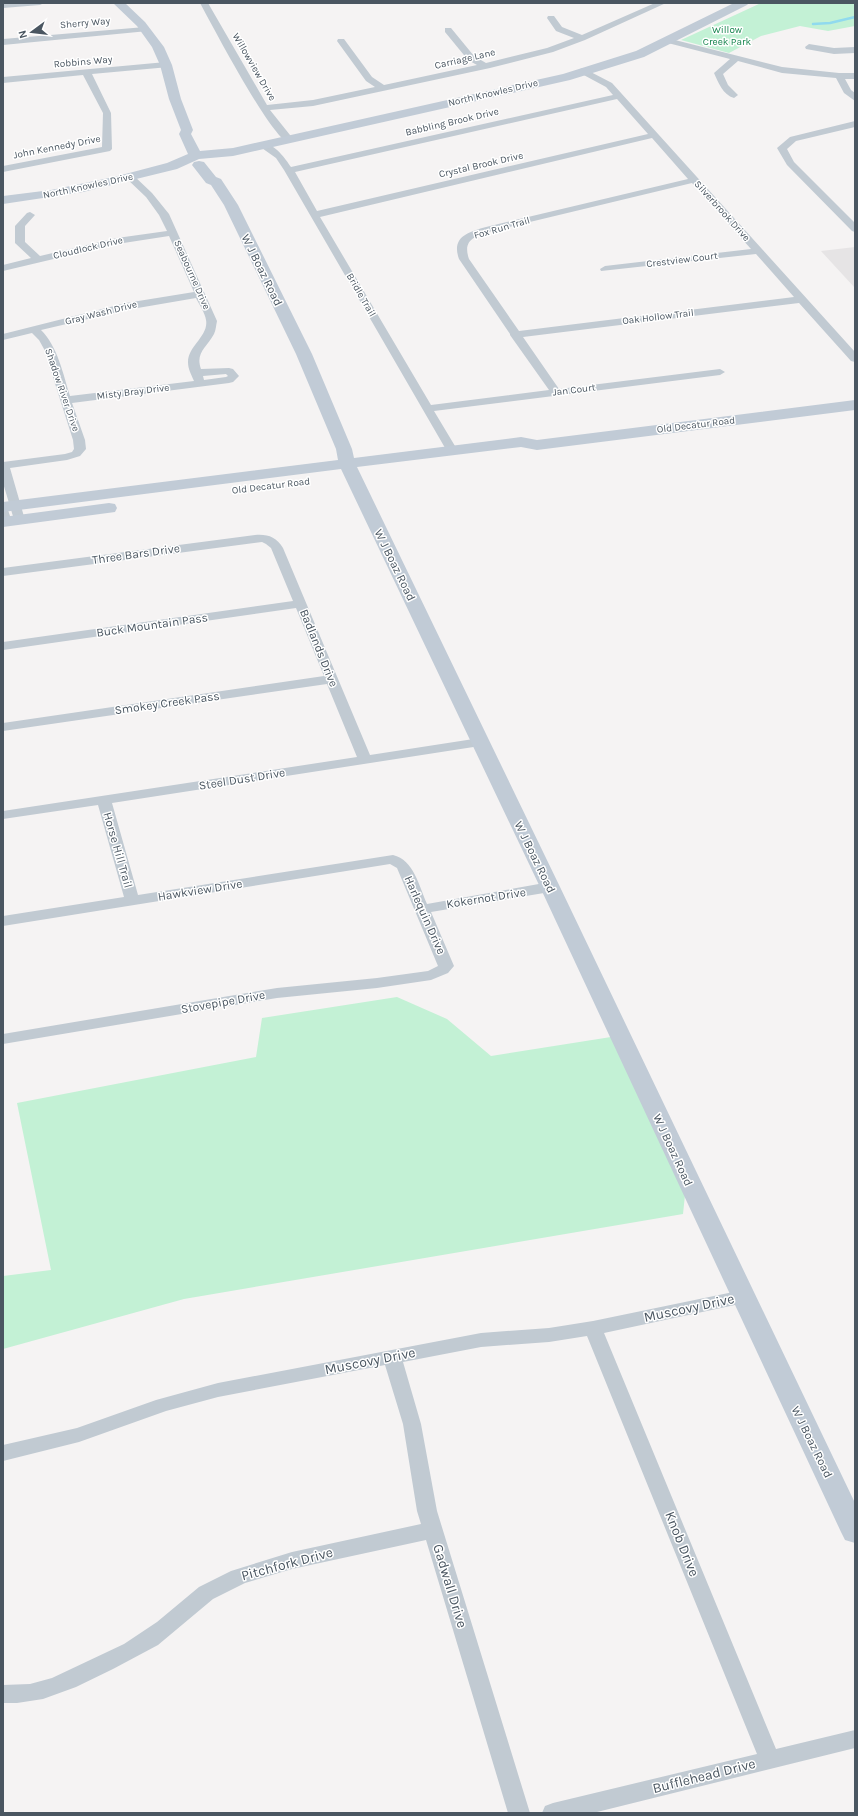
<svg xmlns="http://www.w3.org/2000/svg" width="858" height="1816" font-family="Karla,sans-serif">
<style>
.education{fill:#e6e4e5}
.green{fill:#c3f1d5}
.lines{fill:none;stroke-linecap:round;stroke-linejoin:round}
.stream{stroke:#90daee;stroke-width:2.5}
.street{fill:#c1cad2;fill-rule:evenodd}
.secondary{fill:#c1cbd6;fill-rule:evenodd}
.labels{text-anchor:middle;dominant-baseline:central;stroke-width:3;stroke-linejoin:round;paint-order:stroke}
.far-street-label{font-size:10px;fill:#4a5661;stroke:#fff}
.far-park-label{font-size:10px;fill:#17864f;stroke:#fff}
.street-label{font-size:12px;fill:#4a5661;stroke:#fff}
.near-street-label{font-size:14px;fill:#4a5661;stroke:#fff}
</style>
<rect width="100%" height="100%" fill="#f5f3f3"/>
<polygon class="education" points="855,247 855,288 821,251"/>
<g class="green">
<polygon points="761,3 855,3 855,26 828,31 800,26 761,36 729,53 681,40"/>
<polygon points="397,997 447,1019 491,1056 611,1037 685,1195 683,1214 184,1299 3,1349 3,1276 51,1270 17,1103 256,1057 262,1018"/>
</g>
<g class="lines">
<polyline class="stream" points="813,24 830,23 855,17"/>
<g class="street">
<polygon points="44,3 40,5 3,8 3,4"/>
<path d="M200 3H208L267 105 313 100 375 87 366 81 337 41 338 39H344L372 77 384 85 477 65 468 60 445 32V28H451L474 56 486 63 547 48 574 38 556 31 547 18 548 16H554L562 27 582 35 655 3H666L585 40 553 52 490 68 313 106 270 110 294 140 289 143C271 138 212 25 200 3Z"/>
<polygon points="145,27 149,29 148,31 3,45 3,39"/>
<path d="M664 38H667L782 67 839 73H855V79H845L851 90 855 93V101L844 93 836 78 782 73 738 61 723 74 728 85 738 95 734 98C723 95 718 82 714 73L730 59 664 42Z"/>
<polygon points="809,44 834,48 855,47 855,53 834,54 806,49 805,47"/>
<polygon points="166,62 170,65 169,67 92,74 111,113 112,149 110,151 3,172 3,166 102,147 103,113 83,75 3,83 3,77"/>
<path d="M583 68 612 83 855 352V362L851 361 799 303 523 337 559 389 720 369 725 372 720 375 434 411 458 451 456 453H448L284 170 276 158 259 146 261 144C273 141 285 158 291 167L613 95 606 87 580 73V69ZM617 99 648 134 317 211 295 172ZM652 138 688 179 486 227C468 232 451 237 459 259L510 334V335L549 390 431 405 320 217ZM692 183 751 249 605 266 600 269 601 271 756 254 794 297 519 331 469 259C462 239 476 236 492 231Z"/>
<polygon points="855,121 855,127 796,141 787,149 794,162 855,223 855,232 852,231 787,165 777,148 790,137"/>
<path d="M130 174 133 175 152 193 169 214 217 321C216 325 216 330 214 334 207 347 195 353 201 369L229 368 233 369 239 376 233 382 229 383 72 403 85 440 86 449 80 456 67 460 10 468 25 520 23 523H15L3 483V462L65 454 72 452 74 449 73 440 44 349 39 340 32 333 3 340V334L126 303 194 292 169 236 117 244 3 271V265L31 258 15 243V226L27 213 30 212 35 215 25 226V242L40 256 117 238 167 231 159 215 146 197 125 177ZM196 298C199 304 205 313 206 320 209 336 188 346 188 362 188 369 191 374 194 381L70 396C63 374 58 347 41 330L126 310ZM226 374 228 376 226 377 204 380 203 376Z"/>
<polygon points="3,506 7,507 12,522 10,525 3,525"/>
<path d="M255 535C268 534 276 537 283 548L370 755 480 738 485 739 487 742 485 745 480 746 112 803 138 895 393 855C414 860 419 886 427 904L550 882 555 884 557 887 555 890 550 892 431 912 454 966 448 973 431 980 377 988 277 998 3 1044V1034L277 988 377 978 428 971 438 966 397 868 390 864 3 926V916L124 897 98 805 3 819V811L357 757 327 684 3 731V723L324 676 296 608 3 650V642L293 601 271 548 266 544 262 542 3 576V568Z"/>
<polygon points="743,1290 749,1292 752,1297 749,1302 604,1333 776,1749 855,1730 855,1748 593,1813 542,1813 545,1806 553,1803 757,1754 587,1336 549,1342 481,1347 403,1362 421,1424 437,1511 530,1813 508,1813 426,1540 292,1569 245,1583 213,1599 158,1645 113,1669 76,1687 43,1699 17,1703 3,1703 3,1685 30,1684 52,1678 124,1644 157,1622 199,1587 231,1571 292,1552 421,1524 417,1511 403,1424 385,1365 218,1397 166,1411 79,1442 3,1461 3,1445 77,1428 156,1400 218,1383 481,1333 549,1328 593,1321"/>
</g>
<g class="secondary">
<polygon points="113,3 125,3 145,22 164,47 172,65 181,99 193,130 191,134 200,151 233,148 563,74 636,51 734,3 749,3 747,5 644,57 570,80 233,156 199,159 177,169 83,192 3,204 3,196 51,190 114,177 167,163 188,154 179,134 181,130 169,99 160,65 152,47 137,26"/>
<polygon points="199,161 204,162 216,177 221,179 238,205 312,354 352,449 354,458 521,437 537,440 855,400 855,410 537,450 521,447 357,467 560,887 855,1503 855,1543 845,1540 841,1532 540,887 341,469 3,512 3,502 338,460 336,449 296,354 224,205 211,185 206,183 192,165 194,162"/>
<polygon points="109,503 115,504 117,508 115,512 3,527 3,517"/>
</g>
</g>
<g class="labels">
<g class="far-street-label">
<text transform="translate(85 23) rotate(-5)">Sherry Way</text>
<text transform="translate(465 59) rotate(-13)">Carriage Lane</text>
<text transform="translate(83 62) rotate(-5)">Robbins Way</text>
<text transform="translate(254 67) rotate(60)">Willowview Drive</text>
<text transform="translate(493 93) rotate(-13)">North Knowles Drive</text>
<text transform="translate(452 122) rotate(-13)">Babbling Brook Drive</text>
<text transform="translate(57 147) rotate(-11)">John Kennedy Drive</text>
<text transform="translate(481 165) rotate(-13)">Crystal Brook Drive</text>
<text transform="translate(88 186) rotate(-12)">North Knowles Drive</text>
<text transform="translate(722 211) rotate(48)">Silverbrook Drive</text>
<text transform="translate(502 228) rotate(-16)">Fox Run Trail</text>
<text transform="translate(88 248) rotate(-13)">Cloudlock Drive</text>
<text transform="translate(682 260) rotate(-7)">Crestview Court</text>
<text transform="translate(192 275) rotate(66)">Seabourne Drive</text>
<text transform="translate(361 295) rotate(60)">Bridle Trail</text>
<text transform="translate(101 313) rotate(-14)">Gray Wash Drive</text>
<text transform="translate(658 317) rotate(-7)">Oak Hollow Trail</text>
<text transform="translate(62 390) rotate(71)">Shadow River Drive</text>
<text transform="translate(574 390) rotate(-7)">Jan Court</text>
<text transform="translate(133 392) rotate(-7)">Misty Bray Drive</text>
<text transform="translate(696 425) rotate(-7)">Old Decatur Road</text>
<text transform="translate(271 486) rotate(-7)">Old Decatur Road</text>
</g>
<g class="far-park-label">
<text x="727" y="30">Willow<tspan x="727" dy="12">Creek Park</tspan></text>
</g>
<g class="street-label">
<text transform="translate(262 270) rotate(64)">W J Boaz Road</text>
<text transform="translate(136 554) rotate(-8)">Three Bars Drive</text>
<text transform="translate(395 565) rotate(64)">W J Boaz Road</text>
<text transform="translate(152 625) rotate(-8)">Buck Mountain Pass</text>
<text transform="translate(319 648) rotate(68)">Badlands Drive</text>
<text transform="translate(167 703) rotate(-8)">Smokey Creek Pass</text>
<text transform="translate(242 779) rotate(-9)">Steel Dust Drive</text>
<text transform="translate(118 850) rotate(74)">Horse Hill Trail</text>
<text transform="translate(535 857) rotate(64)">W J Boaz Road</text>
<text transform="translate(200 890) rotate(-9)">Hawkview Drive</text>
<text transform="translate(486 898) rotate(-9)">Kokernot Drive</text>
<text transform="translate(425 915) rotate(66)">Harlequin Drive</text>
<text transform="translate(223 1002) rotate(-10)">Stovepipe Drive</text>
<text transform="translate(673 1150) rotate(65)">W J Boaz Road</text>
<text transform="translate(812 1442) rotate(64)">W J Boaz Road</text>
</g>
<g class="near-street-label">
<text transform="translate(689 1308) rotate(-12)">Muscovy Drive</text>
<text transform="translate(370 1361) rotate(-11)">Muscovy Drive</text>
<text transform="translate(682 1544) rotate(68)">Knob Drive</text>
<text transform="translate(287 1564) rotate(-15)">Pitchfork Drive</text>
<text transform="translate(450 1586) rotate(73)">Gadwall Drive</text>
<text transform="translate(704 1776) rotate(-14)">Bufflehead Drive</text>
</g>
</g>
<rect width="858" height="1816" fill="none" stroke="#4a5661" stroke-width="8"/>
<g transform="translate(32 32) rotate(255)" stroke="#ffffff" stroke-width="3" paint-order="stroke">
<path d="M0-3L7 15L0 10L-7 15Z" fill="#4a5661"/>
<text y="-6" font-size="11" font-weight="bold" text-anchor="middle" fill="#4a5661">N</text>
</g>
</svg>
